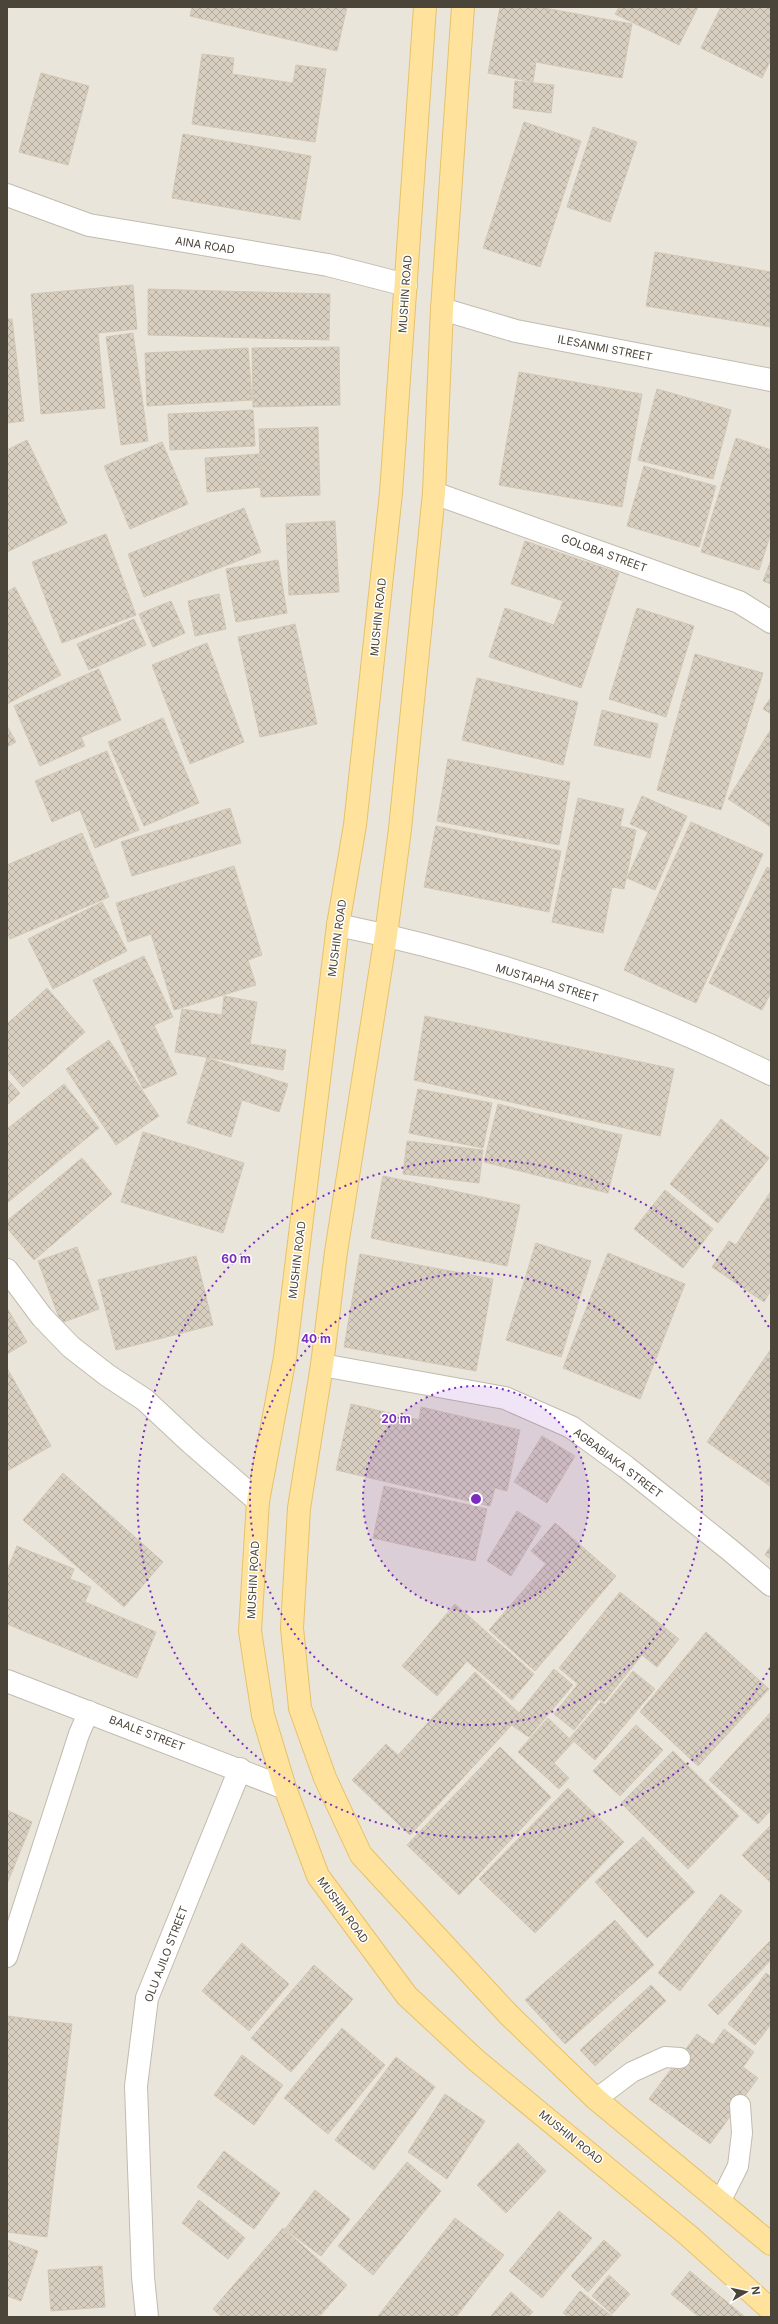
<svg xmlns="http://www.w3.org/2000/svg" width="778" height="2324" font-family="Inter,sans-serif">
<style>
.residential{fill:#eae5da}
.building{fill:url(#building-cross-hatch);stroke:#d3c7b4}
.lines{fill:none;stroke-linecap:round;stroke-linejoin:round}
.lane-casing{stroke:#c2bbae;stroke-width:22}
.street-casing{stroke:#c2bbae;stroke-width:24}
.primary-casing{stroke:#e6c16a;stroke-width:24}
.lane{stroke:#fff;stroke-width:20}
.street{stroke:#fff;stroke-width:22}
.primary{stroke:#ffe39c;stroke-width:22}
.ring{fill:none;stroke:#7b2cbf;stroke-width:2;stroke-dasharray:2 4}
.labels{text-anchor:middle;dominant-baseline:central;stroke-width:3;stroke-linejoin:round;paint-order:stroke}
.street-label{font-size:11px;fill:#4b4439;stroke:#fff}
.centre{fill:#7b2cbf;stroke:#fff;stroke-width:2}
.ring-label{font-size:12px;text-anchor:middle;font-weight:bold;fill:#7b2cbf;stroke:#fff;stroke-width:3;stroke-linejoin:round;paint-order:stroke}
</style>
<defs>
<pattern id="building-cross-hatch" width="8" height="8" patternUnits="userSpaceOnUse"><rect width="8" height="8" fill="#d8cfc1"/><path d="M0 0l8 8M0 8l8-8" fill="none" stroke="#b1aa9e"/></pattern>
</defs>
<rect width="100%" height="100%" fill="#f6f3ec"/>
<rect class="residential" x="7" y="7" width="764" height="2310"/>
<g class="building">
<polygon points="192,7 347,7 337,51 190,16"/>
<polygon points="500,7 539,7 632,24 622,78 536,62 533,82 488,73"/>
<polygon points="619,7 698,7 679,45 615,14"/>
<polygon points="721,7 771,7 771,59 762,78 701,48"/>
<polygon points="202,54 234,58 232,74 293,83 296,65 326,69 315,142 192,124"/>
<polygon points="41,73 89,86 68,165 19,152"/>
<polygon points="515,81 554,85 551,113 513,108"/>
<polygon points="524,122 581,141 540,267 483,248"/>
<polygon points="593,127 637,142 610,222 567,207"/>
<polygon points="183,134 311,156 300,220 172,198"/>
<polygon points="655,252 771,272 771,327 646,306"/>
<polygon points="133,285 137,329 98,333 105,408 41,414 31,294"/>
<polygon points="148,289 330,294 329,340 148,335"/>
<polygon points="7,319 12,319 24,421 7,423"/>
<polygon points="133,333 148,441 121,445 106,337"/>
<polygon points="339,347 340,405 253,407 252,348"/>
<polygon points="248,348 252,400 147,406 145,353"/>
<polygon points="519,372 642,394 622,507 499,485"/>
<polygon points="657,389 731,410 713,479 638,460"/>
<polygon points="253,410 255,446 170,450 168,414"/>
<polygon points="318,427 320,495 261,497 259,429"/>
<polygon points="736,438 771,450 771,533 759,570 701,552"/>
<polygon points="27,440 67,523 7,552 7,450"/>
<polygon points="162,442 188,504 130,529 104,466"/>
<polygon points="259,454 262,487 207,492 205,458"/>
<polygon points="644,466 716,486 699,547 627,526"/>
<polygon points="244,508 261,552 144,597 128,554"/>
<polygon points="335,521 339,592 289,595 286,524"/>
<polygon points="106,534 136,615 62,643 32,562"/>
<polygon points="525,541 619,573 581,688 489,657 505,608 554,625 563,601 511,584"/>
<polygon points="278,560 287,613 236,622 226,569"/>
<polygon points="771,560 771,584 763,581"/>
<polygon points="15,587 61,675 7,704 7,592"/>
<polygon points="219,594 226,629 195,636 188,601"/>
<polygon points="171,601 185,633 153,647 139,614"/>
<polygon points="637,608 694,626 666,717 609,699"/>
<polygon points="134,619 146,645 89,670 77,644"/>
<polygon points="295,624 317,724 260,737 238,637"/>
<polygon points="207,643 244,742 190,764 152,665"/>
<polygon points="695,654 763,673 721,810 657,790"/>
<polygon points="99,669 121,720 81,737 85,746 40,766 14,706"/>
<polygon points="477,678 578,702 563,765 462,740"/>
<polygon points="771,697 771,714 763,709"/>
<polygon points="602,710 658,724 650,758 594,745"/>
<polygon points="163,718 199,803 144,826 108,742"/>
<polygon points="7,726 16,742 7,747"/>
<polygon points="771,729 771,827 728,799"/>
<polygon points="107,751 139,830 95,848 80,810 52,822 35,781"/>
<polygon points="448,759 570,782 559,845 437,821"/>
<polygon points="642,796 687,816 655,890 627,878 648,832 630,824"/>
<polygon points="578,798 624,809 620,826 636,830 624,889 612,887 603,933 552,922"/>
<polygon points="230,808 241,843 132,876 121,842"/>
<polygon points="691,822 763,854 696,1003 624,970"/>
<polygon points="436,826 561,851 549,912 424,887"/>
<polygon points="82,833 109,897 10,939 7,931 7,865"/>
<polygon points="234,866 262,955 248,960 256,985 174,1010 151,934 128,942 116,903"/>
<polygon points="767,867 771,869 771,992 762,1010 709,983"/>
<polygon points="102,902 127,951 53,989 28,939"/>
<polygon points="144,956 173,1017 154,1025 177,1074 143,1089 93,980"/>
<polygon points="47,988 85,1032 23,1087 7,1069 7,1024"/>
<polygon points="224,996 257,1002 250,1044 286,1050 283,1070 175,1052 182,1009 222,1015"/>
<polygon points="425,1016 674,1069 660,1136 414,1080"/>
<polygon points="109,1040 159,1116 116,1145 66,1069"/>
<polygon points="207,1058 288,1084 279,1112 242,1100 231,1137 187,1123"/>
<polygon points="7,1079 20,1093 7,1105"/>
<polygon points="64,1084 99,1128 7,1203 7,1129"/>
<polygon points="418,1089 492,1103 483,1148 409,1133"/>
<polygon points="498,1104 622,1135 608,1193 484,1162"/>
<polygon points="721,1119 769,1158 718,1223 670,1184"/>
<polygon points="143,1132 244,1163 223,1233 121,1202"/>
<polygon points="407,1141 483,1150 479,1183 403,1174"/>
<polygon points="82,1158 112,1194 34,1260 7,1228 7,1221"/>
<polygon points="383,1176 520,1205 507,1266 371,1238"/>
<polygon points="665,1190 713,1229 683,1268 634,1229"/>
<polygon points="771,1191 771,1290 764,1302 712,1267 729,1241 736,1245"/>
<polygon points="536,1243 591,1261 561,1357 506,1340"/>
<polygon points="77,1247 99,1309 61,1323 38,1261"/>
<polygon points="608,1253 685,1284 640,1399 563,1368"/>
<polygon points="360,1254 493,1279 476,1371 344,1347"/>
<polygon points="196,1256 213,1325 116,1350 98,1280"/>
<polygon points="7,1308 27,1342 7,1354"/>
<polygon points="771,1349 771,1485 770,1486 707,1442"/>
<polygon points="7,1368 51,1446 7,1471"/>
<polygon points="351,1404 419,1420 421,1407 520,1430 507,1491 495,1488 490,1506 336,1470"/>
<polygon points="542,1436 575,1456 547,1503 514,1482"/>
<polygon points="63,1473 163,1562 124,1607 23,1520"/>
<polygon points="384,1486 487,1509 475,1561 373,1538"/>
<polygon points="517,1511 541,1526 511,1576 487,1561"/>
<polygon points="555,1523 616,1576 535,1671 489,1630 546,1564 531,1551"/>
<polygon points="771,1545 771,1559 765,1555"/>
<polygon points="17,1546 74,1569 70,1579 91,1587 85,1602 156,1632 137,1678 7,1624 7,1571"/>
<polygon points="620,1592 679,1639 657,1667 642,1655 604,1702 599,1699 574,1730 554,1714 578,1684 559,1668"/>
<polygon points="455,1604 534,1674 512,1700 467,1661 437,1696 402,1666"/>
<polygon points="706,1632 769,1689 698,1766 640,1712"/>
<polygon points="554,1669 573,1685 529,1737 510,1724"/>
<polygon points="633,1671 655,1689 595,1760 570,1738 601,1702 605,1705"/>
<polygon points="475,1672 521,1715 410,1835 352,1780 386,1744 398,1755"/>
<polygon points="771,1712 771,1810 758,1824 709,1780"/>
<polygon points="548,1718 573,1742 554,1763 569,1778 559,1789 518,1752"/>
<polygon points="636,1725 663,1750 620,1796 593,1771"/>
<polygon points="500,1747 551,1797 459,1895 407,1845"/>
<polygon points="673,1751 739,1816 688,1869 621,1803"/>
<polygon points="568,1788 624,1842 535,1933 479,1879"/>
<polygon points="7,1810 32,1822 7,1884"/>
<polygon points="771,1825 771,1883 742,1855"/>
<polygon points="643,1837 695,1892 647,1938 595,1882"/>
<polygon points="721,1894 742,1911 680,1991 658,1973"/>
<polygon points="615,1920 654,1965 565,2044 525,2000"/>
<polygon points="771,1940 771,1960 718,2015 708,2005"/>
<polygon points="242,1943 289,1984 249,2031 202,1991"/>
<polygon points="314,1965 353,1999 291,2072 251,2038"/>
<polygon points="766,1973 771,1977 771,2024 755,2045 728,2024"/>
<polygon points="651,1985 666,2001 595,2066 580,2050"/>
<polygon points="7,2016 72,2024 47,2237 7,2232"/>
<polygon points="342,2028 385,2065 328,2134 284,2098"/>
<polygon points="724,2029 754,2052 743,2067 758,2078 710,2144 649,2099 697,2034 713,2045"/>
<polygon points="242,2055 283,2085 254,2125 214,2095"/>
<polygon points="396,2057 435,2087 374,2170 335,2140"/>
<polygon points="445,2094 485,2121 447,2179 408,2152"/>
<polygon points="518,2143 546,2171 506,2213 477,2185"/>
<polygon points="224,2151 280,2193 254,2229 197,2187"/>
<polygon points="407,2162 441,2191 373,2275 338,2246"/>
<polygon points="315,2190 350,2219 321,2256 285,2229"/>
<polygon points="199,2200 245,2238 228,2259 182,2223"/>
<polygon points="559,2211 592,2238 542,2298 509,2271"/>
<polygon points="455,2218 504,2255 456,2317 379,2317 378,2316"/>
<polygon points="283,2228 347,2285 319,2317 222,2317 213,2309"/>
<polygon points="7,2240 38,2251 21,2301 7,2296"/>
<polygon points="604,2240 621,2255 588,2292 571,2276"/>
<polygon points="102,2266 105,2307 51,2311 48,2270"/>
<polygon points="690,2271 745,2317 699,2317 671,2294"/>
<polygon points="609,2275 630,2294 612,2314 592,2296"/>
<polygon points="580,2291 613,2317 569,2317 563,2313"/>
<polygon points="511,2292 533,2312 528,2317 490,2317"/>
</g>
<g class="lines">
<g class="lane-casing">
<g id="lane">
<polyline points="7,1957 79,1734 89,1711"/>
<polyline points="596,2099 632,2072 665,2057 680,2058"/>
<polyline points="720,2202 738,2166 742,2133 740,2105"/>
</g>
</g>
<g class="street-casing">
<g id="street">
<polyline points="7,195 89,225 328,265 406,285"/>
<polyline points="442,309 516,331 771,380"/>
<polyline points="434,493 739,602 771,622"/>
<path d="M338 925C488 956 634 1006 771 1074"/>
<polyline points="7,1270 42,1317 71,1347 107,1375 145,1400 191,1443 258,1501"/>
<polyline points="322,1365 505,1398 571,1427 626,1467 730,1550 771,1585"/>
<polyline points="7,1681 285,1788"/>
<polyline points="147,2317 143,2277 136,2086 147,1998 240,1769"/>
</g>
</g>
<g class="primary-casing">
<g id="primary">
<polyline points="425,7 391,493 355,825 338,925 285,1357 258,1501 250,1631 263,1715 285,1788 318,1876 407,1996 477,2061 689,2236 771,2310"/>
<polyline points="463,7 442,309 434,493 400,829 386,935 336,1252 322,1365 299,1508 292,1628 300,1708 325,1778 361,1855 509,2015 596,2099 771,2244"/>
</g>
</g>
<use href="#lane" class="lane"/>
<use href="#street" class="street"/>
<use href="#primary" class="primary"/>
</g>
<circle cx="476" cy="1499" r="113" fill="#7b2cbf" fill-opacity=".12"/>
<g class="ring">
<circle cx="476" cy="1499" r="113"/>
<circle cx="476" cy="1499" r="226"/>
<path d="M770 1668A339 339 0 1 1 770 1329"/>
</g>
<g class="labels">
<g class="street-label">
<text transform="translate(205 245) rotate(9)">AINA ROAD</text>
<text transform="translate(405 294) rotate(-86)">MUSHIN ROAD</text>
<text transform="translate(605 348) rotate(11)">ILESANMI STREET</text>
<text transform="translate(604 553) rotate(20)">GOLOBA STREET</text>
<text transform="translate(378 617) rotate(-84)">MUSHIN ROAD</text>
<text transform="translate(337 938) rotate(-82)">MUSHIN ROAD</text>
<text transform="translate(547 983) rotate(17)">MUSTAPHA STREET</text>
<text transform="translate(297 1260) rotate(-83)">MUSHIN ROAD</text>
<text transform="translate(618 1463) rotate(37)">AGBABIAKA STREET</text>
<text transform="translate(253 1580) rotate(-87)">MUSHIN ROAD</text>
<text transform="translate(147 1733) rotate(21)">BAALE STREET</text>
<text transform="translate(343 1910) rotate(54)">MUSHIN ROAD</text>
<text transform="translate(166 1954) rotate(-69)">OLU AJILO STREET</text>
<text transform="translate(571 2137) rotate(39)">MUSHIN ROAD</text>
</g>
</g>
<circle cx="476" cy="1499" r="6" class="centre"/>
<g class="ring-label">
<text x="236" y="1263">60 m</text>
<text x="316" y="1343">40 m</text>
<text x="396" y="1423">20 m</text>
</g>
<rect width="778" height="2324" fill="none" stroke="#4b4439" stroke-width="16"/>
<g transform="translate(746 2292) rotate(81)" stroke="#ffffff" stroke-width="3" paint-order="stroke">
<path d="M0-3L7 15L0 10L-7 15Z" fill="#4b4439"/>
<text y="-6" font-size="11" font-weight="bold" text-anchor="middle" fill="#4b4439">N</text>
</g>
</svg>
